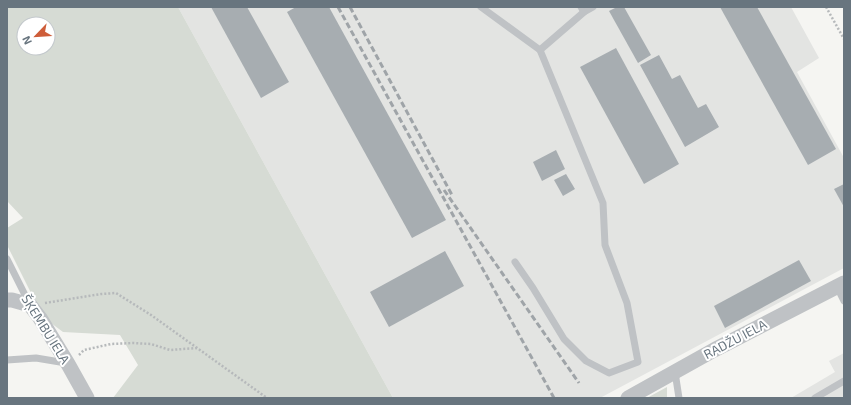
<svg xmlns="http://www.w3.org/2000/svg" width="851" height="405" font-family="'Exo 2',sans-serif">
<style>
.built{fill:#e3e4e2}
.green{fill:#d6dbd4;fill-rule:evenodd}
.building{fill:#a7adb1}
.lines{fill:none;stroke-linecap:round;stroke-linejoin:round}
.path{stroke:#b6b9bb;stroke-width:2.5;stroke-dasharray:2 2;stroke-linecap:butt}
.service{stroke:#bfc2c5;stroke-width:7}
.minor{stroke:#bfc2c5;stroke-width:15}
.rail{stroke:#9fa4a8;stroke-width:3;stroke-dasharray:6 3;stroke-linecap:butt}
.labels{text-anchor:middle;dominant-baseline:central;stroke-width:4;stroke-linejoin:round;paint-order:stroke}
.street-label{font-size:13px;fill:#68757f;stroke:#fff}
</style>
<rect width="100%" height="100%" fill="#f5f5f2"/>
<g class="built">
<polygon points="178,7 791,7 819,58 797,72 844,158 844,268 600,398 393,398"/>
<polygon points="844,353 844,398 791,398 835,372 829,361"/>
</g>
<g class="green">
<path d="M7 7H178L393 398H113L138 365 120 335 63 332 43 317 7 245V228L23 218 7 201ZM24 24H48V48H24Z"/>
<polygon points="667,387 667,398 647,398"/>
</g>
<g class="building">
<polygon points="211,7 247,7 289,82 261,98"/>
<polygon points="296,7 329,7 446,220 412,238 287,12"/>
<polygon points="617,7 624,7 651,55 638,63 609,11"/>
<polygon points="720,7 757,7 836,149 808,165"/>
<polygon points="616,48 679,164 644,184 580,67"/>
<polygon points="659,55 672,79 680,75 698,108 706,104 719,127 685,147 640,65"/>
<polygon points="556,150 565,169 542,181 533,162"/>
<polygon points="566,174 575,189 563,196 554,180"/>
<polygon points="844,184 844,207 834,189"/>
<polygon points="445,251 464,286 389,327 370,292"/>
<polygon points="799,260 811,281 725,328 714,306"/>
</g>
<g class="lines">
<g class="path">
<polyline points="826,7 844,39"/>
<polyline points="45,303 101,294 116,293 151,315 267,398"/>
<polyline points="79,355 84,350 111,344 133,343 151,344 170,350 197,348"/>
</g>
<g class="service">
<polyline points="481,7 540,50"/>
<polyline points="581,7 584,12 593,7"/>
<polyline points="7,259 29,303"/>
<polyline points="515,262 533,288 564,339 586,361 609,373 638,362 627,303 605,245 603,203 540,50 584,12"/>
<polyline points="837,287 844,301"/>
<polyline points="7,360 36,358 66,363"/>
<polyline points="675,372 679,398"/>
<polyline points="815,398 844,381"/>
</g>
<g class="minor">
<polyline points="7,300 12,300 30,305 40,318 68,364 87,398"/>
<polyline points="628,398 714,350 844,283"/>
</g>
<g class="rail">
<polyline points="338,7 554,398"/>
<polyline points="350,7 452,195"/>
<polyline points="444,190 579,383"/>
</g>
</g>
<g class="labels">
<g class="street-label">
<text transform="translate(46 329) rotate(58)">ŠĶEMBU IELA</text>
<text transform="translate(735 339) rotate(-28)">RADŽU IELA</text>
</g>
</g>
<rect width="851" height="405" fill="none" stroke="#68757f" stroke-width="16"/>
<g transform="translate(36 36) rotate(245)"><circle r="19" fill="#ffffff" stroke="#c3c8cc"/>
<path d="M0-3L7 15L0 10L-7 15Z" fill="#ce5d39"/>
<text y="-6" font-size="11" font-weight="bold" text-anchor="middle" fill="#68757f">N</text>
</g>
</svg>
